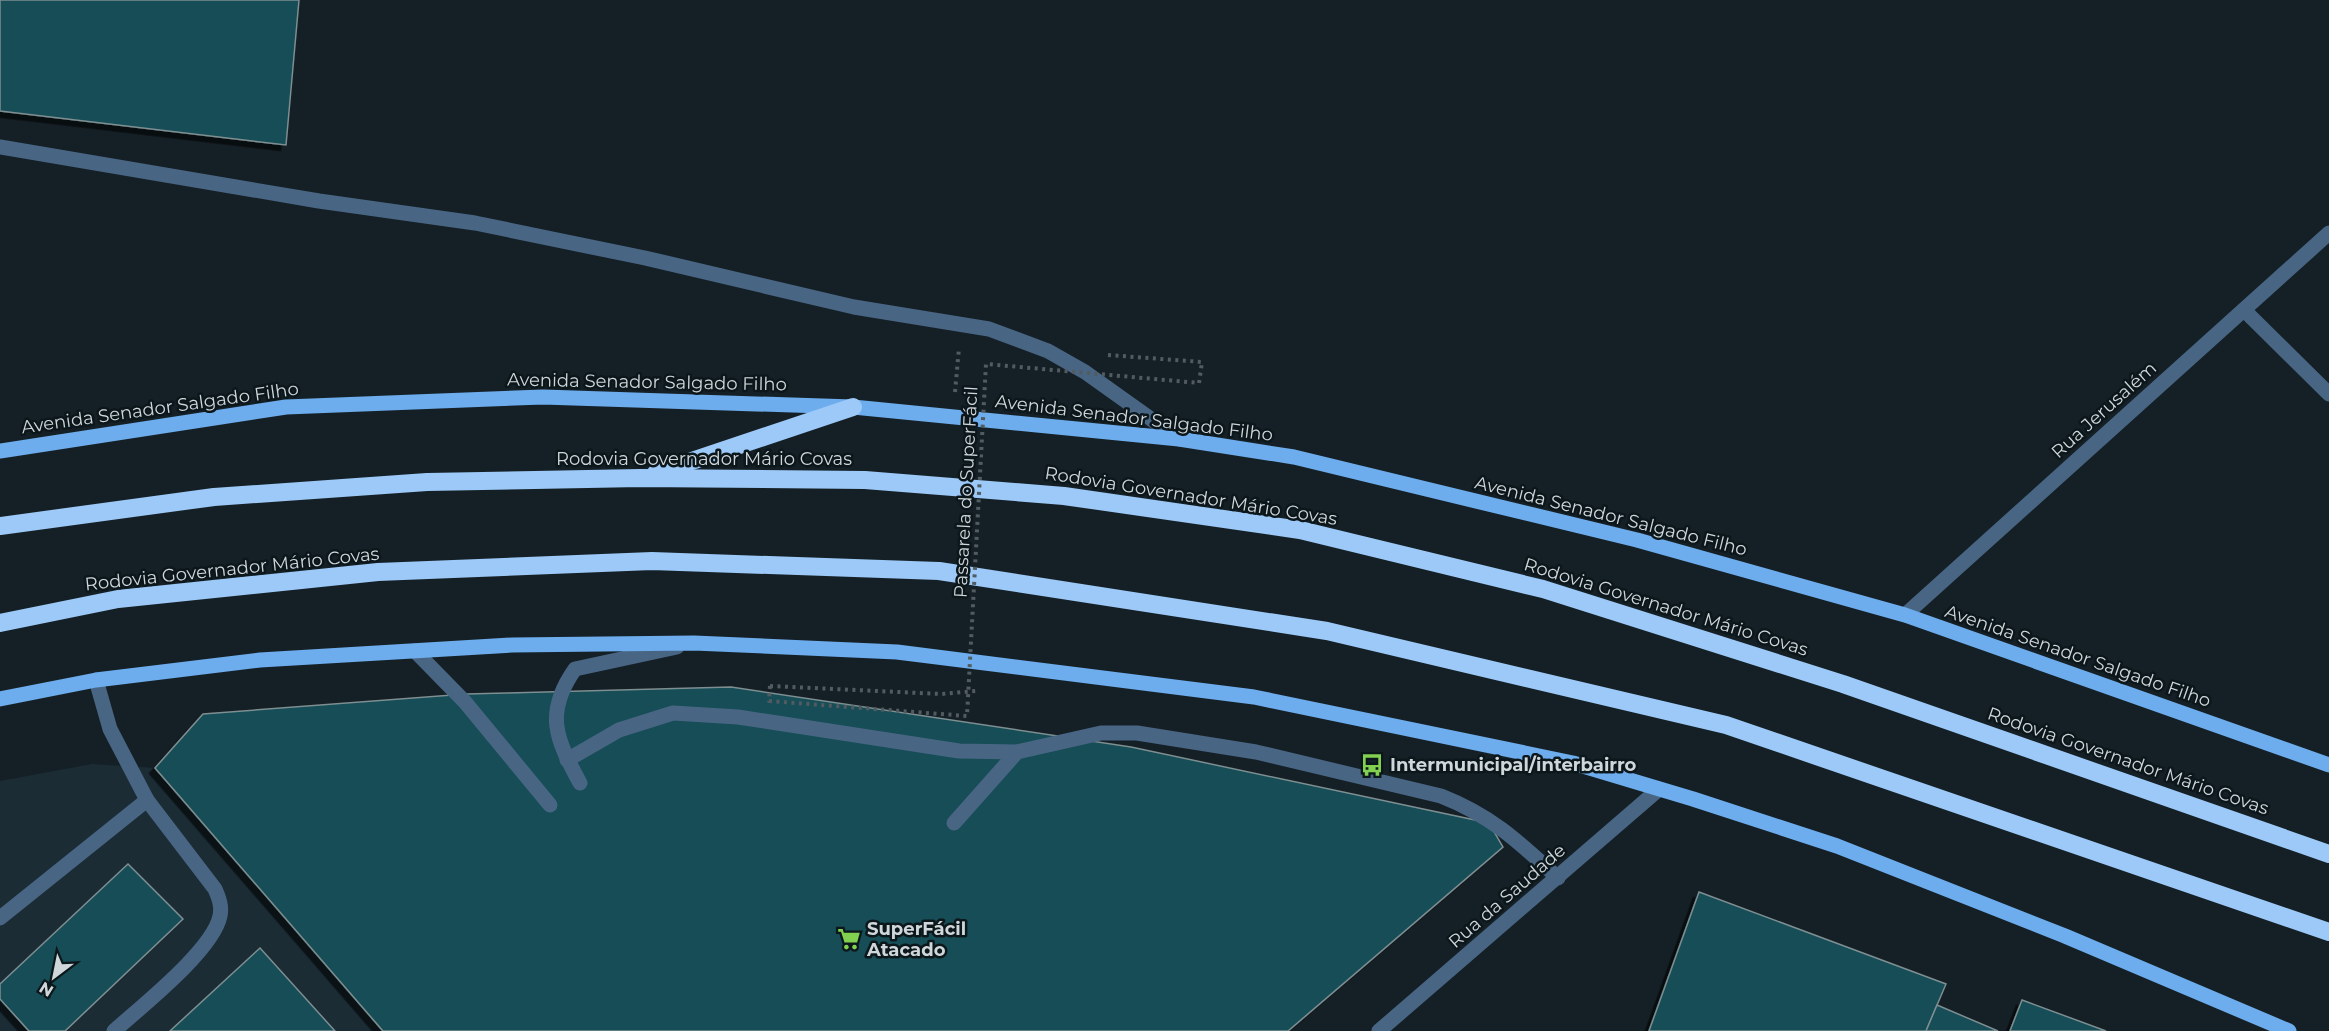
<svg xmlns="http://www.w3.org/2000/svg" width="2329" height="1031" font-family="Montserrat,sans-serif">
<style>
.built{fill:#1b2c35}
.building{fill:#124d57;stroke:#7e8e91;stroke-width:1.5;filter:url(#shadow)}
.lines{fill:none;stroke-linecap:round;stroke-linejoin:round}
.path{stroke:#515b60;stroke-width:4;stroke-dasharray:3 4.5;stroke-linecap:butt}
.minor{stroke:#486684;stroke-width:15}
.major{stroke:#6daded;stroke-width:15}
.highway{stroke:#9cc9f7;stroke-width:18}
.path-bridge{stroke:#515b60;stroke-width:4;stroke-dasharray:3 4.5;stroke-linecap:butt}
.labels{text-anchor:middle;dominant-baseline:central;stroke-width:5;stroke-linejoin:round;paint-order:stroke}
.street-label{font-size:18px;fill:#cfd7db;stroke:#0c171c}
.poi-label{font-size:18px;font-weight:bold;fill:#cfd7db;stroke:#0c171c;text-anchor:start}
</style>
<defs>
<filter id="shadow"><feDropShadow dx="-5.5" dy="5.5" stdDeviation="0" flood-color="#0009"/></filter>
</defs>
<rect width="100%" height="100%" fill="#152026"/>
<polygon class="built" points="92,764 155,768 383,1031 0,1031 0,781"/>
<g class="building">
<polygon points="0,0 299,0 286,145 0,111"/>
<polygon points="731,687 1131,747 1489,823 1503,847 1288,1031 383,1031 155,768 203,714 466,694"/>
<polygon points="128,864 183,919 65,1031 29,1031 0,999 0,984"/>
<polygon points="1699,892 1946,984 1926,1031 1649,1031"/>
<polygon points="260,948 335,1031 170,1031"/>
<polygon points="2022,1000 2106,1031 2010,1031"/>
<polygon points="1937,1005 1998,1031 1926,1031"/>
</g>
<g class="lines">
<g class="path">
<polyline points="1108,355 1202,362 1199,383"/>
<polyline points="955,392 959,348"/>
<polyline points="770,686 941,694 976,691"/>
</g>
<g class="minor">
<polyline points="0,147 319,201 475,223 645,258 854,307 989,329 1048,351 1085,372 1179,439"/>
<polyline points="2244,310 2329,394"/>
<polyline points="1905,615 2329,233"/>
<polyline points="415,651 465,702 550,805"/>
<path d="M96 680 110 729 147 800 215 889C219 898 222 906 220 916 213 950 142 1006 114 1031"/>
<path d="M567 760 619 730 673 713 738 717 959 751 1017 752 1101 733H1137L1256 752 1441 796C1492 816 1519 842 1558 878"/>
<path d="M580 783C556 739 544 713 575 669L677 647"/>
<polyline points="954,823 1017,752"/>
<polyline points="0,918 147,800"/>
<polyline points="1379,1031 1659,789"/>
</g>
<g class="major">
<polyline points="0,451 286,407 543,397 853,407 1179,439 1294,457 1637,540 1905,615 2329,765"/>
<polyline points="0,699 96,680 260,660 512,645 694,643 897,652 1254,697 1573,763 1693,799 1837,846 2065,936 2289,1031"/>
</g>
<g class="highway">
<polyline points="656,473 853,407"/>
<polyline points="0,526 214,497 427,482 640,478 865,480 1064,496 1300,530 1543,589 1843,684 2329,854"/>
<polyline points="0,623 118,599 378,572 652,561 939,571 1327,631 1726,725 2329,932"/>
</g>
<polyline class="path-bridge" points="770,686 769,701 967,716 986,364 1199,383"/>
</g>
<defs>
<g id="bus-bare" transform="scale(1.8)"><path d="M-5-6H5V4H4V6H2V4H-2V6H-4V4H-5ZM-3.5-4V0h7V-4ZM-3.5 1.2v1.5H-2V1.2ZM2 1.2v1.5H3.5V1.2Z" fill="#81d050" stroke="#0c171c" stroke-width="2.5" paint-order="stroke"/></g>
<g id="supermarket-bare" transform="scale(1.8)"><path d="M-6-5.5h2.5l.6 2H6L4.5 2H-2.5L-4.4-4H-6ZM-1.5 3.2a1.3 1.3 0 1 0 .1 0ZM3 3.2a1.3 1.3 0 1 0 .1 0Z" fill="#81d050" stroke="#0c171c" stroke-width="2.5" paint-order="stroke"/></g>
</defs>
<g fill-rule="evenodd">
<use href="#bus-bare" x="1372" y="765"/>
<use href="#supermarket-bare" x="849" y="939"/>
</g>
<g class="labels">
<g class="street-label">
<text transform="translate(647 382) rotate(1)">Avenida Senador Salgado Filho</text>
<text transform="translate(160 408) rotate(-8)">Avenida Senador Salgado Filho</text>
<text transform="translate(2104 410) rotate(-42)">Rua Jerusalém</text>
<text transform="translate(1134 418) rotate(7)">Avenida Senador Salgado Filho</text>
<text x="704" y="459">Rodovia Governador Mário Covas</text>
<text transform="translate(966 492) rotate(-87)">Passarela do SuperFácil</text>
<text transform="translate(1191 496) rotate(9)">Rodovia Governador Mário Covas</text>
<text transform="translate(1611 516) rotate(14)">Avenida Senador Salgado Filho</text>
<text transform="translate(232 569) rotate(-6)">Rodovia Governador Mário Covas</text>
<text transform="translate(1666 607) rotate(17)">Rodovia Governador Mário Covas</text>
<text transform="translate(2078 656) rotate(19)">Avenida Senador Salgado Filho</text>
<text transform="translate(2128 761) rotate(19)">Rodovia Governador Mário Covas</text>
<text transform="translate(1507 896) rotate(-41)">Rua da Saudade</text>
</g>
<g class="poi-label">
<text x="1390" y="765">Intermunicipal/interbairro</text>
<text x="867" y="929">SuperFácil<tspan x="867" dy="21">Atacado</tspan></text>
</g>
</g>
<g transform="translate(54 977) rotate(212)" stroke="#0c171c" stroke-width="4.5" paint-order="stroke">
<path d="M0-4.5L10 22L0 15L-10 22Z" fill="#cfd7db"/>
<text y="-9" font-size="16" font-weight="bold" text-anchor="middle" fill="#cfd7db">N</text>
</g>
</svg>
